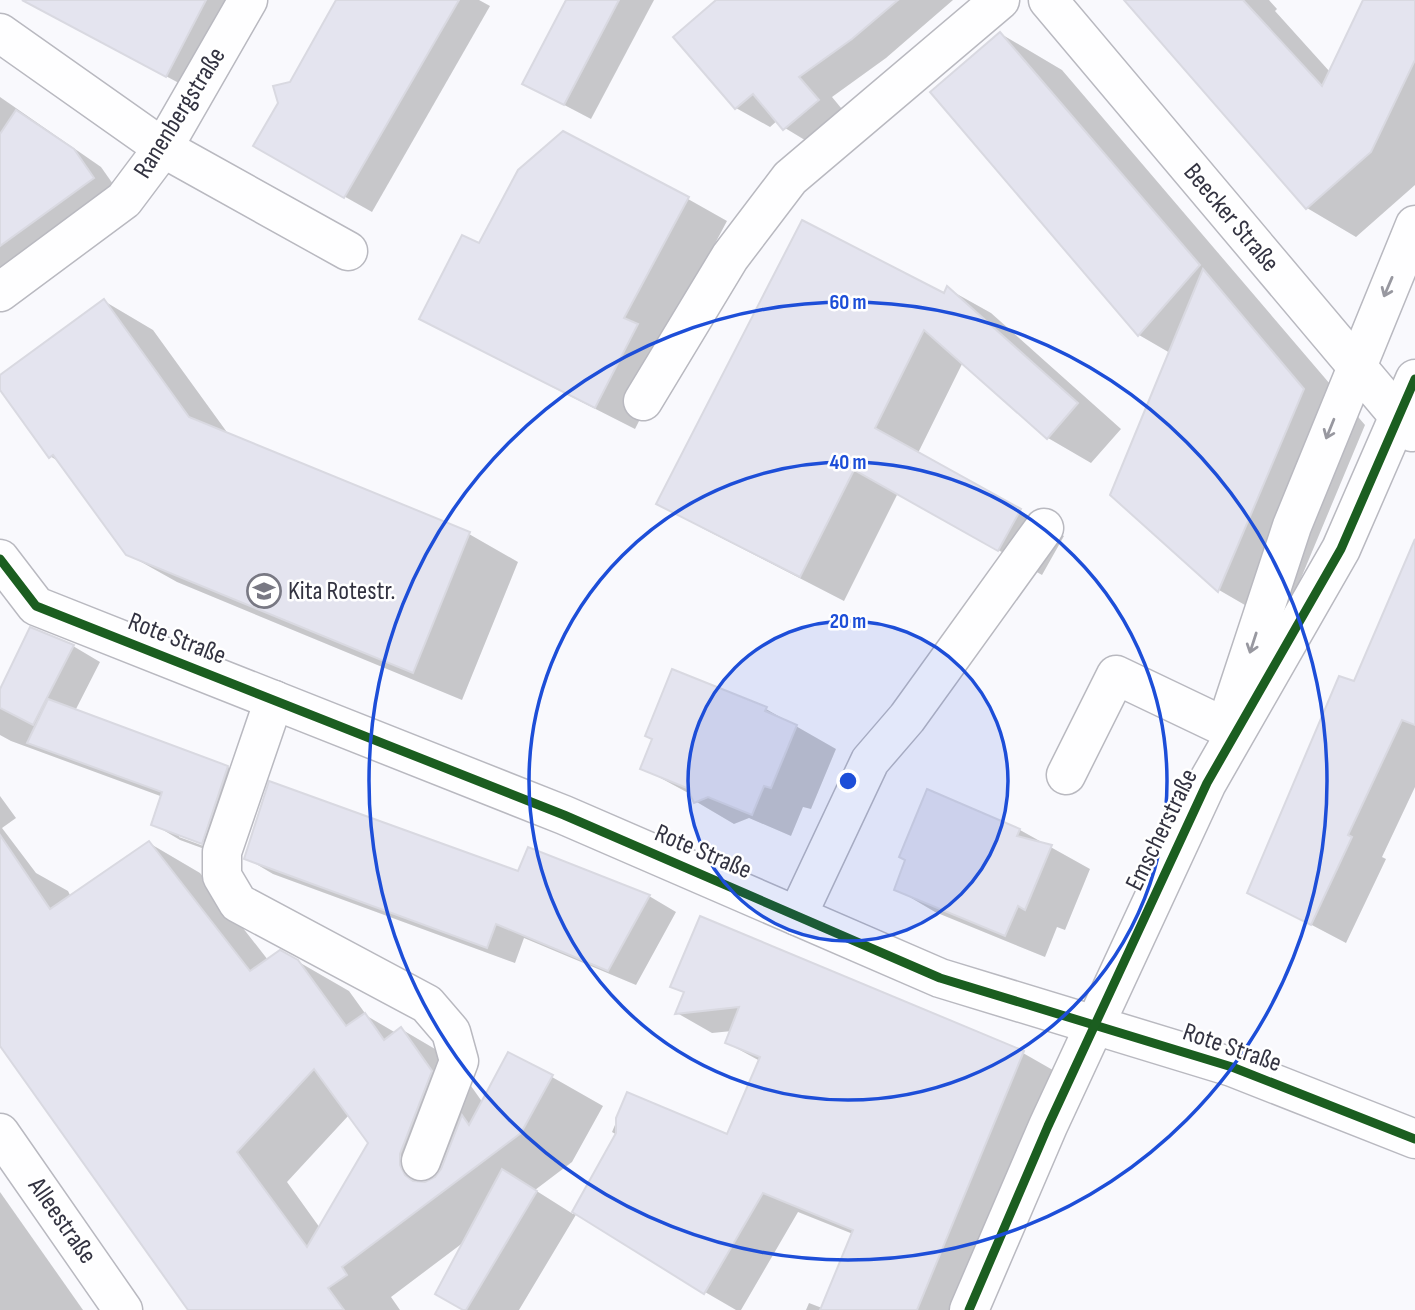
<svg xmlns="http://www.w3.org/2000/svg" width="1415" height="1310" font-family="'Sofia Sans Condensed',sans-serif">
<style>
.shadow{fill:#0003;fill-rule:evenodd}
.building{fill:#e4e4ef;stroke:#d9d9e1;stroke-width:2;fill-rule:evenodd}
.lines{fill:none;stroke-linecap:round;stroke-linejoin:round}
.minor-casing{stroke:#b9b9c0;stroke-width:41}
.minor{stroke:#fefeff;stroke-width:38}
.cycleway-casing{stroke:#fff;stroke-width:13}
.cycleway{stroke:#1b5e20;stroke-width:9}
.oneway{stroke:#9898a0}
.ring{fill:none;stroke:#1d4ed8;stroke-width:3.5}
.labels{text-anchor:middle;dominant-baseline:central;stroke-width:5;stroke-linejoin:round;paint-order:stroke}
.street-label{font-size:26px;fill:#333341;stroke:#fff}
.poi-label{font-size:26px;fill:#333341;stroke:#fff;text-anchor:start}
.centre{fill:#1d4ed8;stroke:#fff;stroke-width:3.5}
.ring-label{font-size:21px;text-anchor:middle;font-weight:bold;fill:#1d4ed8;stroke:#fff;stroke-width:5;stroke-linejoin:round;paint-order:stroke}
</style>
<rect width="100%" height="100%" fill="#f9f9fd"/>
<g class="shadow">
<polygon points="74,0 239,0 194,91 94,38"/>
<polygon points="337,0 479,0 490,6 372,212 255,146"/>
<polygon points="568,0 654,0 591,119 551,98"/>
<polygon points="730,0 953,0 886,58 832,97 851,120 818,148 785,128 778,120 770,127 736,108"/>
<polygon points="1128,0 1269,0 1277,9 1275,11 1330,72 1365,0 1415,0 1415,185 1356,237 1307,208"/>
<polygon points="1001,34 1062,70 1365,425 1281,626 1219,590 1112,495 1170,353 1139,335"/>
<polygon points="0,97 101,167 120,194 0,281"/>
<polygon points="688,199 727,221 663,341 676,348 635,429 460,340 422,318 480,246"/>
<polygon points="948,289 991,313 1121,429 1091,463 1048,438 963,362 918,453 1064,536 1042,575 898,493 844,601 702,528 659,503 944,296"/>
<polygon points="104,301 153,330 229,435 469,534 518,562 462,700 177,582 127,554 61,463 50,456 0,387 0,377"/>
<polygon points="1415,578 1415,787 1382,857 1386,859 1346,943 1249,892 1355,683"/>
<path d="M73 646 100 662 75 711 228 767 255 783 229 858 180 840 153 824 163 797 11 741 0 735V693ZM179 833 211 845 209 848 179 837Z"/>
<polygon points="766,709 836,749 811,809 803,807 791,836 749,818 734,824 695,801 692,795 642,768"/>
<polygon points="928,792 1020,830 1090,869 1065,930 1057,927 1045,957 935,912 896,889"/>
<path d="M0 796 16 818 2 828 36 873 68 891 71 897 149 843 200 873 268 960 297 961 349 991 367 1016 396 1033 401 1029 452 1059 483 1103 552 1077 603 1106 572 1162 535 1190 573 1214 617 1135 612 1132 628 1094 728 1136 760 1061 727 1043 732 1031 712 1033 677 1013 685 993 672 986 701 918 1023 1053 1058 1073 961 1310H806L809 1303 822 1308 853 1234 798 1212 741 1310H736L705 1292 577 1213 519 1310H466L464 1242 391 1297 400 1310H190L0 1036ZM349 1115 370 1143 320 1228 287 1182Z"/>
<polygon points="529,849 649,896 676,912 636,985 524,938 515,963 273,874 246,858 519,874"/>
<polygon points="0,1192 83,1310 0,1310"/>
</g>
<g class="building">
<polygon points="22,0 206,0 166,77"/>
<polygon points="336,0 459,0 344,198 253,146 278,103 273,86 290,82"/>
<polygon points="566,0 619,0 564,105 522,84"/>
<polygon points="716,0 898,0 852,39 799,77 819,100 783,130 753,94 735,109 673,37"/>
<polygon points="1124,0 1243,0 1322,86 1363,0 1415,0 1415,60 1371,152 1306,209"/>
<polygon points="1000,32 1200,265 1138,336 930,92"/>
<polygon points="16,110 74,149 94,178 0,246 0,134"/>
<polygon points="563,131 689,197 624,318 638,324 595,408 419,319 462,235 479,243 518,170"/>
<polygon points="802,220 944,293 947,286 1078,403 1047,439 924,330 875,428 1021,509 998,551 854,470 800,577 656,504"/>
<polygon points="1203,269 1304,389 1218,592 1110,495"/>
<polygon points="104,299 189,417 470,532 413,673 126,555 53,455 49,458 0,390 0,375"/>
<polygon points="1415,539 1415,725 1402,720 1348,835 1352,837 1311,925 1247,893 1339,676 1354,681"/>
<polygon points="30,627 74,645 33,725 0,708 0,689"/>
<polygon points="672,669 767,707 765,711 797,725 771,788 764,786 752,815 708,797 694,803 687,788 640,769 652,739 645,736"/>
<polygon points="48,699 228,766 202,844 151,825 162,792 27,743"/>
<polygon points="269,781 518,871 528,847 650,895 608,971 496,924 487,948 244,859"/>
<polygon points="927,789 1020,829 1017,836 1052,845 1025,910 1018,906 1005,936 894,890 905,860 899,857"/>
<path d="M0 835 50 909 149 841 250 971 280 950 298 960 346 1026 365 1013 384 1040 401 1027 432 1071 400 1154V1165L405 1175 413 1181 425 1182 435 1177 441 1169 462 1115 469 1125 508 1052 553 1075 521 1133 342 1267 347 1275 328 1288 344 1310H188L0 1046ZM314 1069 368 1143 307 1247 237 1152Z"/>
<polygon points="700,916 1024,1051 917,1310 820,1310 853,1230 763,1193 704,1294 572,1212 616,1133 616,1118 627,1092 727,1134 760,1057 725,1043 739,1007 675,1014 684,992 670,987"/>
<polygon points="502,1169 537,1191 466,1310 463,1310 435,1294"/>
</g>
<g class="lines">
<g class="minor-casing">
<g id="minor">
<polyline points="1048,0 1412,432"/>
<polyline points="0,33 163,148 348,251"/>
<polyline points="0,292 124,200 163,148 248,0"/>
<polyline points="643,401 730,257 790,178 1000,0"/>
<polyline points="0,559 36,606 564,815 940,978 1232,1067 1415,1139"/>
<polyline points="274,700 222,852 222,876 238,903 427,1004 451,1032 459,1061 421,1161"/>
<polyline points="1232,708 1292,526 1415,225"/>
<polyline points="1066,775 1116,675 1225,727"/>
<polyline points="797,916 870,761 907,718 1044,528"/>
<polyline points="0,1133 123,1310"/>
<polyline points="969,1310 1048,1126 1207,783 1341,549 1415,379"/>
</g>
</g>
<use href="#minor" class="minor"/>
<g class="cycleway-casing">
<g id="cycleway">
<polyline points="0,559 36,606 564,815 940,978 1232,1067 1415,1139"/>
<polyline points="969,1310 1048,1126 1207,783 1341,549 1415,379"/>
</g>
</g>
<use href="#cycleway" class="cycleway"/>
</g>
<defs><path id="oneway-shaft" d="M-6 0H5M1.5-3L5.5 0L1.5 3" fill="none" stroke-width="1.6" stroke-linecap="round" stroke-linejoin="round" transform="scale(1.75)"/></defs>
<g class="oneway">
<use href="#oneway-shaft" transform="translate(1388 287) rotate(113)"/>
<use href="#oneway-shaft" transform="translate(1330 429) rotate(112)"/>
<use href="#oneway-shaft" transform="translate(1253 643) rotate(108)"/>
</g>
<circle cx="848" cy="781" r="160" fill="#1d4ed8" fill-opacity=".12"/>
<g class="ring">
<circle cx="848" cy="781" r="160"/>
<circle cx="848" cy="781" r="319"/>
<circle cx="848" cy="781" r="479"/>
</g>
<defs>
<g id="school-ring" transform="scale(1.75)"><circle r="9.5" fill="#fff" stroke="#787883" stroke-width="1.5"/><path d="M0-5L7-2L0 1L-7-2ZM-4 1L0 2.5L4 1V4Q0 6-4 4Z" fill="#787883"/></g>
</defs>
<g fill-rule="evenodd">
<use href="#school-ring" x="264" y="591"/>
</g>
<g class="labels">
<g class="street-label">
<text transform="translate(180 113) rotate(-58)">Ranenbergstraße</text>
<text transform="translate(1231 218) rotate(50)">Beecker Straße</text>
<text transform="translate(177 639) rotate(21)">Rote Straße</text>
<text transform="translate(1162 830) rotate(-64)">Emscherstraße</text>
<text transform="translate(703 852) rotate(23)">Rote Straße</text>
<text transform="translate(1232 1048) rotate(19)">Rote Straße</text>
<text transform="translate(62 1221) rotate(55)">Alleestraße</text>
</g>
<g class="poi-label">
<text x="288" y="591">Kita Rotestr.</text>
</g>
</g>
<circle cx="848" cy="781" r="10" class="centre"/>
<g class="ring-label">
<text x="848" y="309">60 m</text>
<text x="848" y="469">40 m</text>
<text x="848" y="628">20 m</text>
</g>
</svg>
